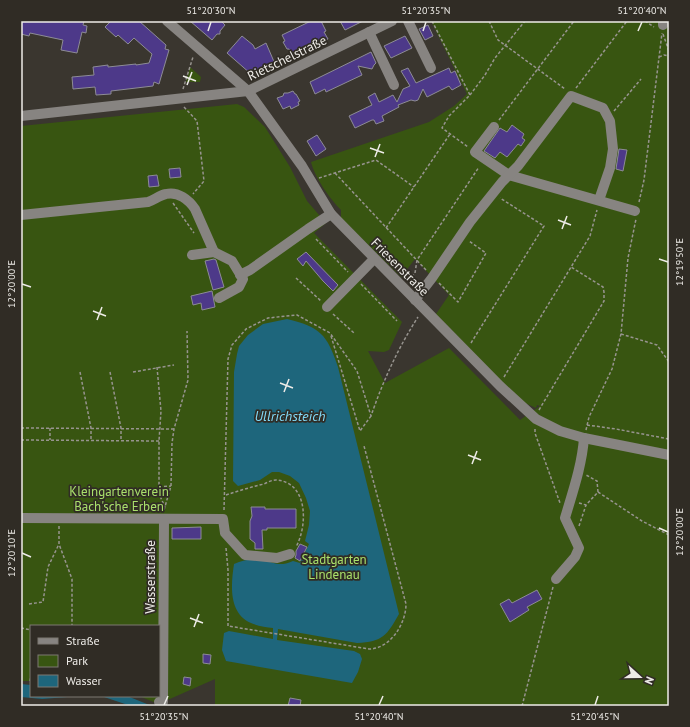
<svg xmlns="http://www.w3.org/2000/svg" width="690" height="727" font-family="'PT Sans',sans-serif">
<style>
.green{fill:#385511}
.water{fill:#1e667c}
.building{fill:#4d3989;stroke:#8d8c95}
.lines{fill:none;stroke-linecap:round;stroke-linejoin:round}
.path{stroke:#97948f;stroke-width:1.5;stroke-dasharray:3 2;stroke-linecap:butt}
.minor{stroke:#878481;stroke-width:10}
.ticks{fill:none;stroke:#eeece8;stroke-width:1.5}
.labels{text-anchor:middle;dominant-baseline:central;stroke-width:3.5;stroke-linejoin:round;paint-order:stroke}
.street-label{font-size:13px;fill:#eeece8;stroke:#302c25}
.park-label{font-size:13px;fill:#a9e06b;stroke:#302c25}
.water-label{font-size:14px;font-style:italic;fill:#82daf8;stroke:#302c25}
.neatline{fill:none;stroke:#eeece8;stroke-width:1.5}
.ticks-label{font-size:10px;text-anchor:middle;fill:#eeece8}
</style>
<rect width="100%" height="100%" fill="#3a362f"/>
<g class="green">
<path d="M431 21H669V706H215V679L163 702 156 703 139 696H159V626H31V681H21V126L237 104 244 107 265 127 290 167 307 201 326 223 314 233 402 322 389 350 384 352 368 351 385 383 449 348 520 420 540 406 537 405 536 408 525 403 502 382 436 314 449 295 415 259 401 277 341 218V210C330 199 315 178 311 162L429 122 454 106 467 94Z"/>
<polygon points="190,67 201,77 200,82 186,82"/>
</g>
<g class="water">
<path d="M287 319C320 327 327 334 338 367L399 614C387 635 383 642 357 643L278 629 277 640 354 651 360 654 362 659 358 672 352 683 226 661 222 650 224 633 229 631 273 639V628C266 627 258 626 251 623 228 613 231 584 234 564 243 560 253 558 262 560 276 563 279 567 293 561L300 563 309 544 305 541 309 525 310 511 306 498 299 483 290 476 279 472H272L260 480 238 486 233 481 234 372 237 354 239 346 248 335 263 324Z"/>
<polygon points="21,684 31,685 31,696 80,696 42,699 21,697"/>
<polygon points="101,696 127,696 152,706 131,706"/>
</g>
<g class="building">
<polygon points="21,21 84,21 83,25 87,26 86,33 82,32 77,53 61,50 63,40 30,33 29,36 21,34"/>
<polygon points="111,21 139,21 166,45 165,49 169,50 159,84 154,82 153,86 111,91 111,94 96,95 95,87 73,89 72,77 94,75 93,67 108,65 108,67 136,64 136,65 149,63 152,54 134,38 128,44 118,35 116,37 105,27"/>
<polygon points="190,21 221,21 225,25 220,31 220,34 217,34 212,40"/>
<polygon points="311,21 321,21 326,31 324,32 328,39 292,56 289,49 287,49 283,42 285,41 282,35"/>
<polygon points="340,21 363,21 345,30"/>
<polygon points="428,25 433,36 425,40 419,29"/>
<polygon points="242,36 253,45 255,49 266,43 275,64 253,75 251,74 227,53"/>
<polygon points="405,36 412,48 391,58 384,46"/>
<polygon points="371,52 376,63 374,65 372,69 358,66 362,75 326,92 325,89 315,94 310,82"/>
<polygon points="408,68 416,83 449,68 451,73 455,71 461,85 452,90 449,86 427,97 423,89 418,100 415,101 411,100 398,105 399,107 382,116 384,121 376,124 374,120 372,120 355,128 349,116 372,105 368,97 375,93 379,102 393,95 397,102 403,89 410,86 401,71"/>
<polygon points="293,91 295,94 296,94 300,101 298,102 299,105 291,109 290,106 283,109 277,98 283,96 284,93 288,93"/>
<polygon points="512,125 524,134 522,138 525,140 521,146 518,144 507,157 500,152 495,158 484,151 500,128 507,132"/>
<polygon points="317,135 326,149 316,156 307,141"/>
<polygon points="619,149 627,150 623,171 616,169"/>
<polygon points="180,168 181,177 170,178 169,169"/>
<polygon points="157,175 159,186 149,187 148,176"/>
<polygon points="306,252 338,285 333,291 323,281 306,261 303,266 297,259"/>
<polygon points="214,259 216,260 224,287 213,290 205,261"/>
<polygon points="212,291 215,307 202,310 201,303 193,305 191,296"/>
<polygon points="251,507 265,507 265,509 296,509 296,528 267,528 267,530 262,530 263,549 255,549 255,543 250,539 250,521 252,516"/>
<polygon points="201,527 201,539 172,539 172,528"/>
<polygon points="300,544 307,547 300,561 295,558 296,555 296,551"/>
<polygon points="537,590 542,599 527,607 529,610 510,622 500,604 509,599 512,603"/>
<polygon points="203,654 211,655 210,664 203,663"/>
<polygon points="184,677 191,678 190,686 183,684"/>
<polygon points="290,698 301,700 300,706 288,706"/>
</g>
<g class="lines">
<g class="path">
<polyline points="432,21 470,95 449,116 442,128 468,147"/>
<polyline points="489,21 498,40 565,89"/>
<polyline points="645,21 654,27"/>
<polyline points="663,34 669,51"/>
<polyline points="659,57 664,55 669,56"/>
<polyline points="576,88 627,21"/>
<polyline points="183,89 193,57"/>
<polyline points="470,95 485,75 495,58 525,21"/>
<polyline points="184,107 197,121 204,181 193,194"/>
<polyline points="614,111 641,79"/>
<polyline points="499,120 574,21"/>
<polyline points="335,173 426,270"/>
<polyline points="319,178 376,160 414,187"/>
<polyline points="639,202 644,180 662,33"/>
<polyline points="173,203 194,233"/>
<polyline points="386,228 450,134"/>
<polyline points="316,239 348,272"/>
<polyline points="296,278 321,301"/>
<polyline points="409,281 415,273 417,260 479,167"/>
<polyline points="439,283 458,302 486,253 469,241"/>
<polyline points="361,284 397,321"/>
<polyline points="333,314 354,333"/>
<polyline points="621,334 657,345 669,362"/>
<polyline points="331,336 360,431 371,416"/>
<polyline points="471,343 544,226 500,198"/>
<polyline points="157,367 161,411 159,441 159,494 165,507"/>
<polyline points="80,372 91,428 91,440"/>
<polyline points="110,372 121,428 121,441"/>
<polyline points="133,372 174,365"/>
<polyline points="504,377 590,236 597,210"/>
<polyline points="539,410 604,301 604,292 603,287 571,267"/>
<polyline points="587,425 616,429 669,439"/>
<polyline points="21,428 174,429"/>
<polyline points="50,428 50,440"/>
<polyline points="535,429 535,433 560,503"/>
<polyline points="586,430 589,417 612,369 621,334 628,258 636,219"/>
<polyline points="21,440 159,441"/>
<polyline points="159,487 171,486"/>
<polyline points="598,492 642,521 669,535"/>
<path d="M226 495C238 491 251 487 264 484 268 482 272 480 276 480 308 482 308 525 296 547"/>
<polyline points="579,503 586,505 598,492 597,481 586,475"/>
<polyline points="164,510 171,486 172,443 174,429 188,380 187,331"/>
<path d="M224 510 228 359 232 345 246 329 268 318 297 315 330 333 357 371 371 416C383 381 398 348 418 317"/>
<polyline points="59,526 59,544 72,579 72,626"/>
<polyline points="579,526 586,505"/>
<path d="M226 548 228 570V626L369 649C390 649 406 624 406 604L364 446"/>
<polyline points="29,604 43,602 48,567 59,544"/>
<polyline points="21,628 31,630"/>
<polyline points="30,681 31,676"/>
<polyline points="522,706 553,587"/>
</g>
<g class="minor">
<polyline points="167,21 248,91 302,166 331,214 500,386 536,419 560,431 584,438 669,455"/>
<polyline points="408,21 431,68"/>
<polyline points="663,25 663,21"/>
<polyline points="369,32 394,85"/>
<polyline points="21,116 248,91 392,21"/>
<polyline points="494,127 475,152 509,175 635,211"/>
<path d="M21 215 148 202C154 200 160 195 166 194 178 191 189 200 195 209L214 252"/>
<polyline points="192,255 214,252 232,261 243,279 239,287 219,298"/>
<polyline points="240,275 250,270 308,229 331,214"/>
<polyline points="415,300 432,278 470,222 502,182 518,166 571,96 603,108 610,121 613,149 610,168 599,200"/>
<polyline points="327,307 374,259"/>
<polyline points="21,518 223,519 225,533 245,555 277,558 290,554"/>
<path d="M556 579 575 557 579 548 565 518C573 491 582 465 584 438"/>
<polyline points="159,702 163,702 164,520"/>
</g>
</g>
<path class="ticks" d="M208 31 211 22M423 31 426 22M638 31 642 22M183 76 196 81M187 85 192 72M370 148 384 153M375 157 380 144M558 220 571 225M562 229 567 216M659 259 668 262M22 284 31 287M93 311 106 316M97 320 102 307M280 383 293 388M284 392 289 379M468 455 481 460M472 464 477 451M659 528 668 532M22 553 31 557M190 618 203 623M194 627 199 614M164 705 168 696M379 705 383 696M595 705 598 696"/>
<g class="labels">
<g class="street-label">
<text transform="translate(287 58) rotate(-26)">Rietschelstraße</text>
<text transform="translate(400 267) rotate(45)">Friesenstraße</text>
<text transform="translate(150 577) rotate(-90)">Wasserstraße</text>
</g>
<g class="park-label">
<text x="119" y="491">Kleingartenverein<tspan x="119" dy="15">Bach'sche Erben</tspan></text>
<text x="334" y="559">Stadtgarten<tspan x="334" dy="15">Lindenau</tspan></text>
</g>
<g class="water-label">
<text x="290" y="416">Ullrichsteich</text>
</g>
</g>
<rect width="690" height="727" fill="none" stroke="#302c25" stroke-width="44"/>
<rect x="30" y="625" width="130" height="72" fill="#302c25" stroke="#7c7973"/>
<rect x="38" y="638" width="20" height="6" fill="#878481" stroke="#7c7973"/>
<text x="66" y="645" font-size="12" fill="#eeece8">Straße</text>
<rect x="38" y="655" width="20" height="12" fill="#385511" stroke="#7c7973"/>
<text x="66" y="665" font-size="12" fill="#eeece8">Park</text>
<rect x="38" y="675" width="20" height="12" fill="#1e667c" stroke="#7c7973"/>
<text x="66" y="685" font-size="12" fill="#eeece8">Wasser</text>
<g transform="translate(640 677) rotate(111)" stroke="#302c25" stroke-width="3" paint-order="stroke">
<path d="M0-3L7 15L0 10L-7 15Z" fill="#eeece8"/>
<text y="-6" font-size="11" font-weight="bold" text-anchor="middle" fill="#eeece8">N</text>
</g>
<rect x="22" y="22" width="646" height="683" class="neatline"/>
<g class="ticks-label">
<text x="211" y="14">51°20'30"N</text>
<text x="426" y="14">51°20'35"N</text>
<text x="642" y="14">51°20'40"N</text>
<text transform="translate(679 262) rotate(-90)" y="4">12°19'50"E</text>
<text transform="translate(11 284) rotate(-90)" y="4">12°20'00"E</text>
<text transform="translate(679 532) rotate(-90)" y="4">12°20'00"E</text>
<text transform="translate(11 553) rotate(-90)" y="4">12°20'10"E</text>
<text x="164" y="720">51°20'35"N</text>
<text x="379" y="720">51°20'40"N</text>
<text x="595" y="720">51°20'45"N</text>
</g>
</svg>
